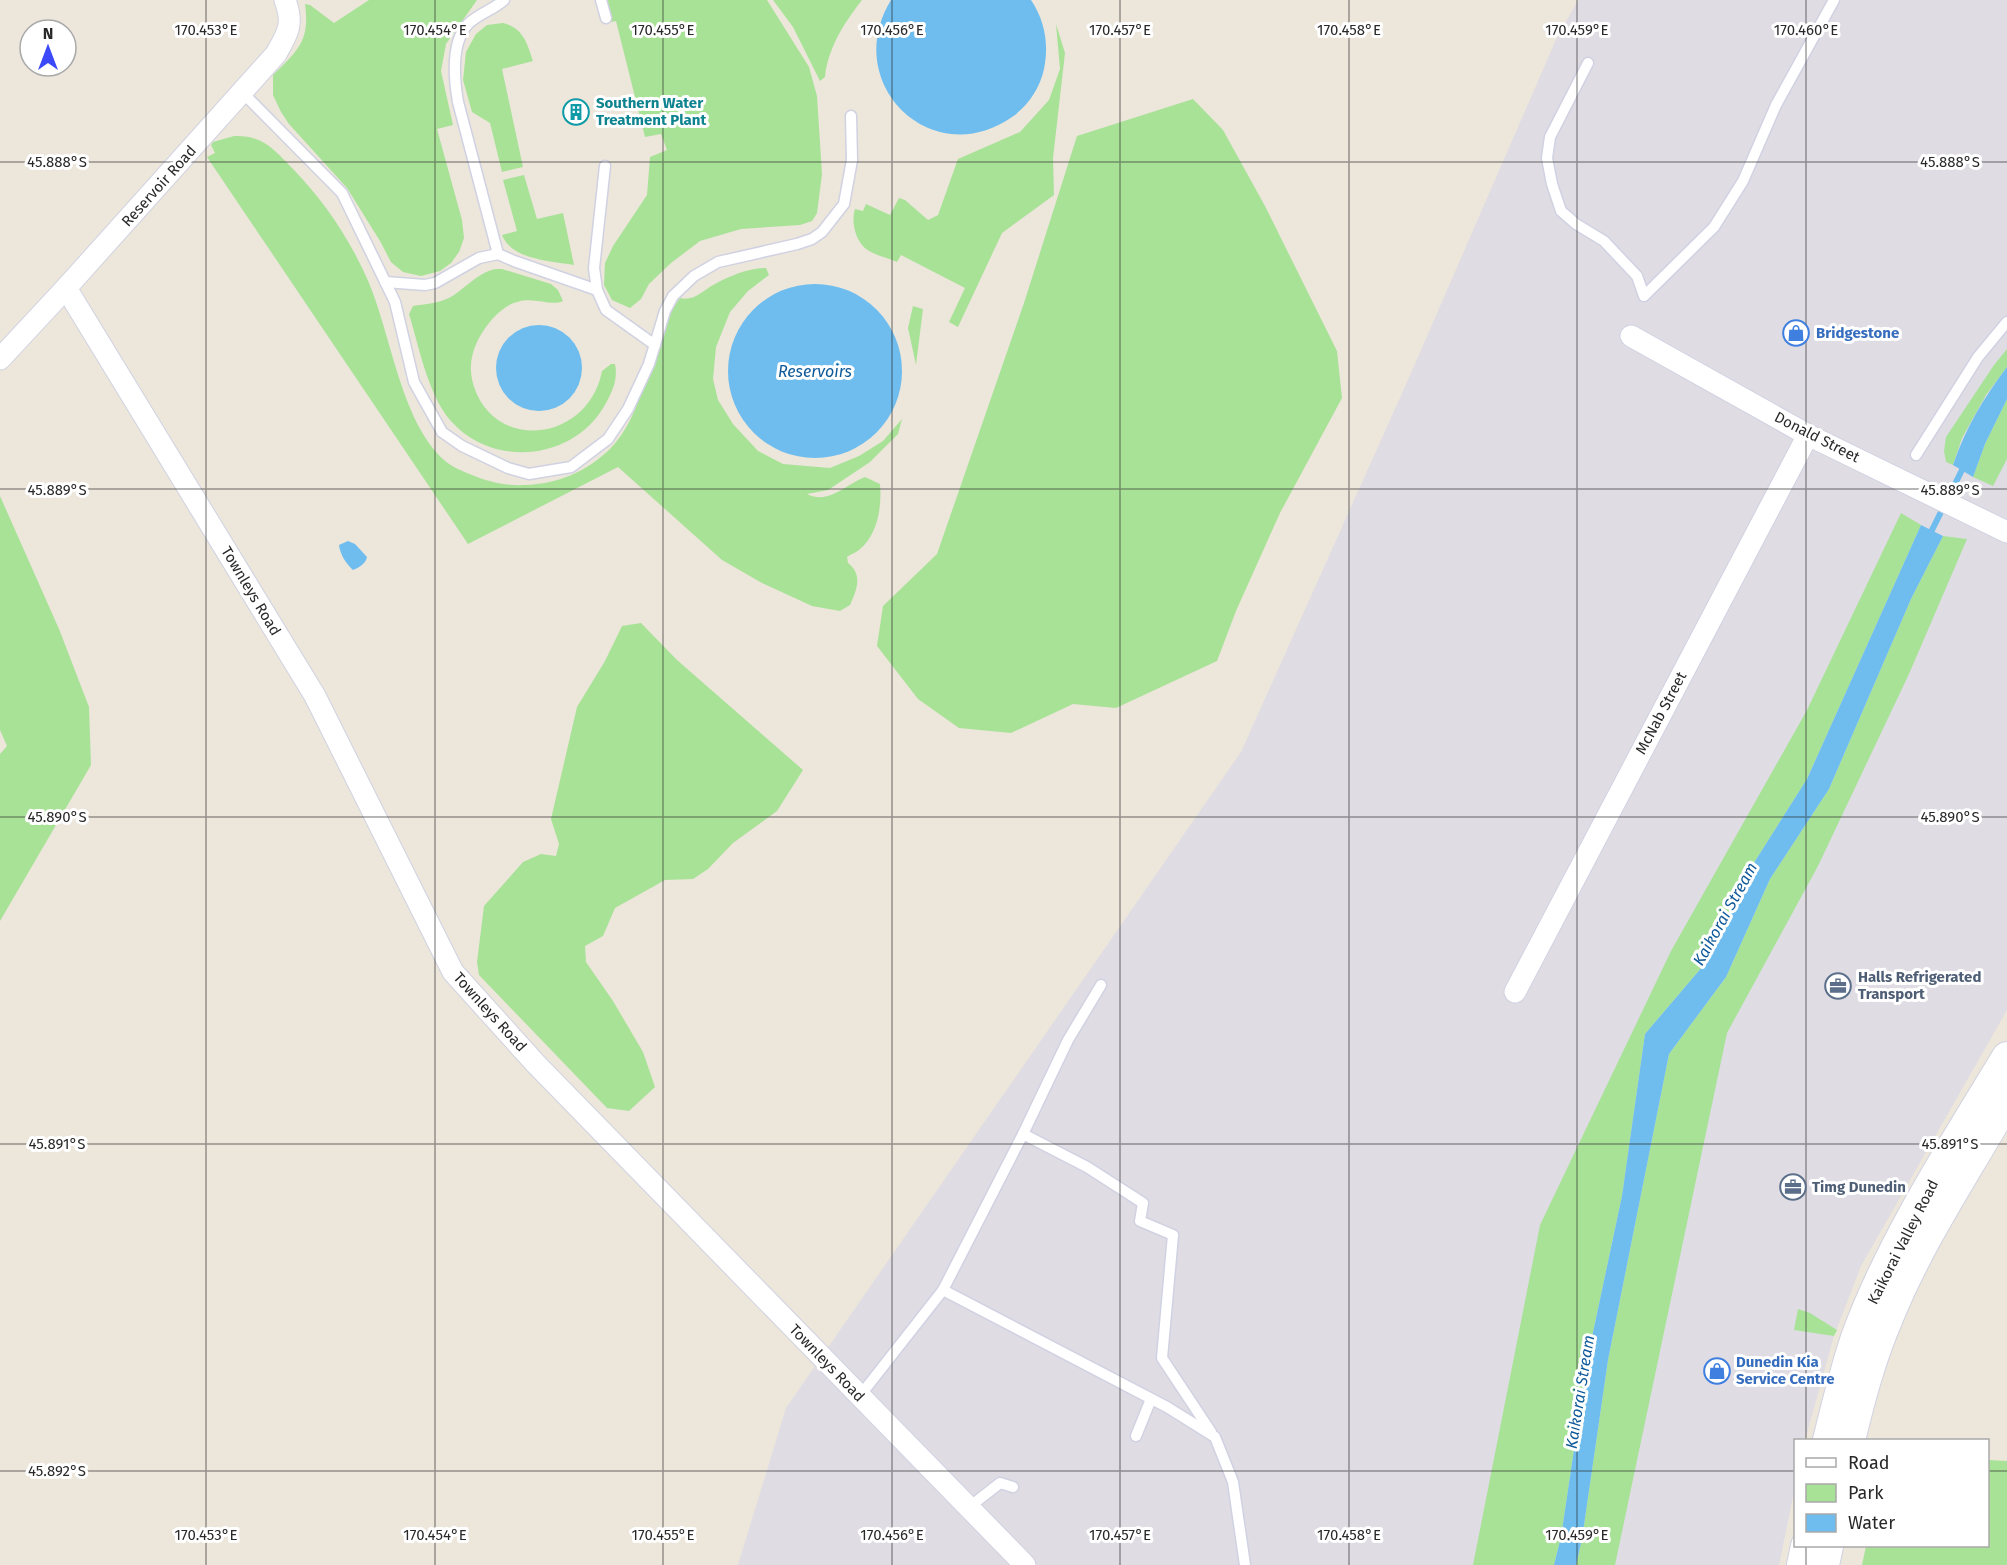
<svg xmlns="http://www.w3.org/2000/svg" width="2007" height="1565" font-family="'Fira Sans',sans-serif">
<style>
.industrial{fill:#dfdce4}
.green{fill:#a8e297}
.water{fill:#6ebdee}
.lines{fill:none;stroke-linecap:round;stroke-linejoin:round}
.stream{stroke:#6ebdee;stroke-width:6}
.service-casing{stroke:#d0d2e2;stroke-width:13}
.minor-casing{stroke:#d0d2e2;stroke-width:23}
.secondary-casing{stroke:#d0d2e2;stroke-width:32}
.service{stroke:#fff;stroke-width:10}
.minor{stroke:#fff;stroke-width:21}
.secondary{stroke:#fff;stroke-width:30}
.ticks{fill:none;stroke:#292929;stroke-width:1.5;stroke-opacity:0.45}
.labels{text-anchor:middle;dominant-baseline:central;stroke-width:6;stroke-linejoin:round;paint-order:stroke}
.culture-label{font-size:15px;font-weight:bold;fill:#0d838f;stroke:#fff;text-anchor:start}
.street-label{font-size:15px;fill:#292929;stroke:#fff}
.shop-label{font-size:15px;font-weight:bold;fill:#366cbe;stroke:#fff;text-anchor:start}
.service-label{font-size:15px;font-weight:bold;fill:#4e5e75;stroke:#fff;text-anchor:start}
.water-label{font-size:16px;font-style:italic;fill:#0e5999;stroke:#fff}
.ticks-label{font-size:15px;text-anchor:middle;fill:#292929;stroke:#fff;stroke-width:6;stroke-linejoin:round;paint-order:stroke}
</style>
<rect width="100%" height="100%" fill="#ece6db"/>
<polygon class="industrial" points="1578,0 2007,0 2007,1010 1861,1266 1834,1336 1805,1440 1796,1440 1795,1487 1779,1565 738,1565 786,1408 1241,752 1408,380 1555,42"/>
<g class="green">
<path d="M369 0H477L446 44 441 71 453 125 437 129 462 220 464 238 459 252 451 263 440 271 421 276 403 272 391 262 380 241 347 188 289 124 281 112 273 95V75C298 50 310 41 305 4L310 5 334 23Z"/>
<polygon points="606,0 767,0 809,67 817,96 822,174 817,213 812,221 800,225 741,229 700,241 671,263 649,284 641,299 630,308 612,300 604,285 605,263 613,246 647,195 650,157 667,150 661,134 645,137 616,21 611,22"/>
<path d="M773 0H862C844 23 828 48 825 77L820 81 793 27Z"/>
<path d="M503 23C523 28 527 43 533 61L502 69 523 167 502 172 490 123 472 112 463 80 466 52 476 34 487 25Z"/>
<path d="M1056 24 1065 53 1053 158 1054 195 1002 233 958 327 949 322 965 288 901 255 897 262C888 258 874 255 866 249 855 240 851 221 855 209L863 211 866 204 890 215 899 198 905 200 928 220 938 215 958 159 1020 132 1049 100 1060 69Z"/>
<polygon points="1193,99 1223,130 1265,206 1337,351 1342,398 1280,513 1236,611 1217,661 1116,708 1073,704 1011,733 959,728 918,699 877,646 883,606 937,554 1024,303 1077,136"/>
<path d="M234 136C264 135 274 150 294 170 323 200 347 235 365 274 391 329 399 419 444 460 452 467 462 471 472 475 488 482 507 486 525 485 558 484 586 472 610 449 644 414 647 359 668 317 671 310 676 304 680 298 694 302 703 290 715 284 730 276 748 268 766 268L769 275 748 291 730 312 716 347 713 379 718 400 733 424 758 451 783 464 830 468 859 456 883 441 902 419 898 434 870 462 828 490 807 494C829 505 846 484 865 477L880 484C882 506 878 535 859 550 855 553 851 554 847 557L848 563C863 575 857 589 850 605L840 611 812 606 762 583 722 560 618 467 468 544 207 157 215 153 211 145 213 142Z"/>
<path d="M524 175 537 219 563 213 574 265C551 261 512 260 502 235L517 231 503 180Z"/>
<path d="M495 269H502L551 284 558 290 563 301C548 308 530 292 506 307 493 316 484 328 477 342 470 357 469 371 474 387 497 454 589 440 602 371L611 364H615C618 379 613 390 606 403 576 460 493 470 450 420 428 394 419 347 409 314L413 306C427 304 442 303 454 295 468 285 479 273 495 269Z"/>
<polygon points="913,306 923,309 916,365 908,328"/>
<polygon points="2007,349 2007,367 1986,395 1962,438 1953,465 1946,462 1944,451 1946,437 1994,365"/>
<polygon points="2007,399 2007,459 1993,486 1973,477 1985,444"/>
<polygon points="0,496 59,629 89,707 91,765 0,921 0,754 7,746 0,730"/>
<polygon points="1901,513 1921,525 1807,779 1752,866 1728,918 1703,966 1645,1034 1622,1196 1588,1356 1561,1537 1554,1565 1473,1565 1540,1225 1671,951 1807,710"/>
<polygon points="1943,536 1967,539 1909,674 1818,866 1727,1033 1615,1565 1576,1565 1582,1539 1608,1360 1669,1054 1726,977 1770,879 1829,789 1911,599"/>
<polygon points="641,623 677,660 803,770 777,811 733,843 708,869 693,879 665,880 615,908 603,936 585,946 586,962 613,1001 643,1052 655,1087 629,1111 607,1108 479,975 477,962 484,906 523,862 541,854 556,856 559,844 551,819 577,707 605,661 622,626"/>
<polygon points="1798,1309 1810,1313 1837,1330 1834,1336 1794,1330"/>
<polygon points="1988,1460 2007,1461 2007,1565 1862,1565 1866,1546 1988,1546"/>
</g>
<g class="water">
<path d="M891 0H1031C1045 21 1049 44 1044 69 1040 88 1028 106 1012 117 932 173 840 83 891 0Z"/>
<circle cx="815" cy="371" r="87"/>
<circle cx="539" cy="368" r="43"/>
<path d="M2007 367V399L1985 444 1973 477 1953 465C1966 427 1983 399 2007 367Z"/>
<polygon points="1921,525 1943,536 1911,599 1829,789 1770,879 1726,977 1669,1054 1608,1360 1582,1539 1576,1565 1554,1565 1561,1537 1588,1356 1622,1196 1645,1034 1703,966 1728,918 1752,866 1807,779"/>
<path d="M348 541 355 544 367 557C366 563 359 568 353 570 346 564 340 554 339 545Z"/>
</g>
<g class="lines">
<polyline class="stream" points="1928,538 1965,464"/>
<g class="service-casing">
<g id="service">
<polyline points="601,0 606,18"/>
<polyline points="1588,63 1550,137 1547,158 1552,184 1561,211 1576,224 1604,241 1637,276 1644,296 1714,227 1743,181 1776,105 1834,0"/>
<polyline points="243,93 342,193 395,302 414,382 442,432 462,446 508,468 529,474 571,467 608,439 628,409 649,364 665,311 673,296 694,276 718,262 797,244 812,239 822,232 844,204 852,160 851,116"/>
<polyline points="605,166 594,268 597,290 606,310 655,345"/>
<path d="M498 254 458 102C454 79 451 42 468 24 478 14 493 10 504 0"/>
<polyline points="385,282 425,285 435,283 479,258 498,254 514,261 597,290"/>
<polyline points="1916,455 1978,357 2007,322"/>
<polyline points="1023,1134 1087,1167 1143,1203 1140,1221 1173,1235 1162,1358 1211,1432"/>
<polyline points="943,1290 1167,1407 1215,1437 1233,1482 1245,1565"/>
<polyline points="859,1397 943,1290 1023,1134 1068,1040 1101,985"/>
<polyline points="1136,1436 1151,1399"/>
<polyline points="968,1508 1000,1483 1013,1487"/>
</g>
</g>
<g class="minor-casing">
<g id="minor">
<polyline points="66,288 315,696 453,972 536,1064 1025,1565"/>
<polyline points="1631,336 1808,435 2007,532"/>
<path d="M0 359 66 288 276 54C288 33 294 24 285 0"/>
<polyline points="1515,992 1808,435"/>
</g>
</g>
<g class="secondary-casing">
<g id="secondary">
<path d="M1828 1440C1837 1405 1845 1369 1857 1335 1893 1238 1954 1145 2007 1057"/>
<path d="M1850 1440C1860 1399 1871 1357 1888 1318 1919 1241 1966 1172 2007 1100"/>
<polyline points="1802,1565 1806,1546"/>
<polyline points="1824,1565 1828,1546"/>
</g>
</g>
<use href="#service" class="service"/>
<use href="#minor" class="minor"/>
<use href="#secondary" class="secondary"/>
</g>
<path class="ticks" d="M206 0V1565M435 0V1565M663 0V1565M892 0V1565M1120 0V1565M1349 0V1565M1577 0V1565M1806 0V1440M0 162H2007M0 489H2007M0 817H2007M0 1144H2007M0 1471H1796M1988 1471H2007M1806 1546V1565"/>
<defs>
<g id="building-ring" transform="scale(1.35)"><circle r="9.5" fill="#fff" stroke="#0f9aa8" stroke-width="1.5"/><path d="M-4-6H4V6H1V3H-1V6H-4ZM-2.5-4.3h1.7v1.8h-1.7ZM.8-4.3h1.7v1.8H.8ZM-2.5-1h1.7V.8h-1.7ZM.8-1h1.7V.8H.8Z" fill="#0f9aa8"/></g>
<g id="shop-ring" transform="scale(1.35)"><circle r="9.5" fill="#fff" stroke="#3f7fe0" stroke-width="1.5"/><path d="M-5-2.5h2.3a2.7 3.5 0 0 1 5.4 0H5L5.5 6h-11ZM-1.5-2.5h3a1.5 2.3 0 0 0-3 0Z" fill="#3f7fe0"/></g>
<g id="office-ring" transform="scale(1.35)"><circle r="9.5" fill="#fff" stroke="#5c6f8a" stroke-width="1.5"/><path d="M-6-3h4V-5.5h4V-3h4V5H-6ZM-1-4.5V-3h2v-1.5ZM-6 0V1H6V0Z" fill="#5c6f8a"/></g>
</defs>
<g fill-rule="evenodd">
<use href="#building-ring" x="576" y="112"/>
<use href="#shop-ring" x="1796" y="333"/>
<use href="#office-ring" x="1838" y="986"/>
<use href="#office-ring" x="1793" y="1187"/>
<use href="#shop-ring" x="1717" y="1371"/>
</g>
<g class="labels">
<g class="culture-label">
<text x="596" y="103">Southern Water<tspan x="596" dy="17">Treatment Plant</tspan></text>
</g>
<g class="street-label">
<text transform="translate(159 186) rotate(-48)">Reservoir Road</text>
<text transform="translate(1817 437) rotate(27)">Donald Street</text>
<text transform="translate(251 591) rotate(59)">Townleys Road</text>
<text transform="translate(1661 713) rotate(-62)">McNab Street</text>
<text transform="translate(490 1012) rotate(48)">Townleys Road</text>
<text transform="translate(1903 1242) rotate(-63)">Kaikorai Valley Road</text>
<text transform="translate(827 1363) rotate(46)">Townleys Road</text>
</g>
<g class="shop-label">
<text x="1816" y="333">Bridgestone</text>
<text x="1736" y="1362">Dunedin Kia<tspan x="1736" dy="17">Service Centre</tspan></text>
</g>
<g class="service-label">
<text x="1858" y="977">Halls Refrigerated<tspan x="1858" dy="17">Transport</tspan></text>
<text x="1812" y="1187">Timg Dunedin</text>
</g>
<g class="water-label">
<text x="815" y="371">Reservoirs</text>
<text transform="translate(1725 914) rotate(-61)">Kaikorai Stream</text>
<text transform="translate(1580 1392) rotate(-81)">Kaikorai Stream</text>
</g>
</g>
<g class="ticks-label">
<text x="206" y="35">170.453°E</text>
<text x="435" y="35">170.454°E</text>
<text x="663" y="35">170.455°E</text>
<text x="892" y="35">170.456°E</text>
<text x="1120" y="35">170.457°E</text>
<text x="1349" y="35">170.458°E</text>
<text x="1577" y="35">170.459°E</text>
<text x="1806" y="35">170.460°E</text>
<text x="57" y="167">45.888°S</text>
<text x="1950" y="167">45.888°S</text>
<text x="57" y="495">45.889°S</text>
<text x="1950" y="495">45.889°S</text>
<text x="57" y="822">45.890°S</text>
<text x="1950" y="822">45.890°S</text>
<text x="57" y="1149">45.891°S</text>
<text x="1950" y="1149">45.891°S</text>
<text x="57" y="1476">45.892°S</text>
<text x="206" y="1540">170.453°E</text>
<text x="435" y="1540">170.454°E</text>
<text x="663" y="1540">170.455°E</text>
<text x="892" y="1540">170.456°E</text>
<text x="1120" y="1540">170.457°E</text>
<text x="1349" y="1540">170.458°E</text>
<text x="1577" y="1540">170.459°E</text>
</g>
<rect x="1794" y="1439" width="195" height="108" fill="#ffffff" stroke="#a9a9a9" stroke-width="1.5"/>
<rect x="1806" y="1458" width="30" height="9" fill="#ffffff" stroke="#a9a9a9" stroke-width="1.5"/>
<text x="1848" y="1469" font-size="18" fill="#292929">Road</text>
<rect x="1806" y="1484" width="30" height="18" fill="#a8e297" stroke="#a9a9a9" stroke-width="1.5"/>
<text x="1848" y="1499" font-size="18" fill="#292929">Park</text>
<rect x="1806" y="1514" width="30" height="18" fill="#6ebdee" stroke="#a9a9a9" stroke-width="1.5"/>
<text x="1848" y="1529" font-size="18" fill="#292929">Water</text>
<g transform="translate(48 48)"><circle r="28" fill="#ffffff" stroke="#a9a9a9" stroke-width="1.5"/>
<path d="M0-4.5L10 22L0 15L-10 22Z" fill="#3b49f9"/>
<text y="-9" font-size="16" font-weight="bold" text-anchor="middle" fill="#292929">N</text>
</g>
</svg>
